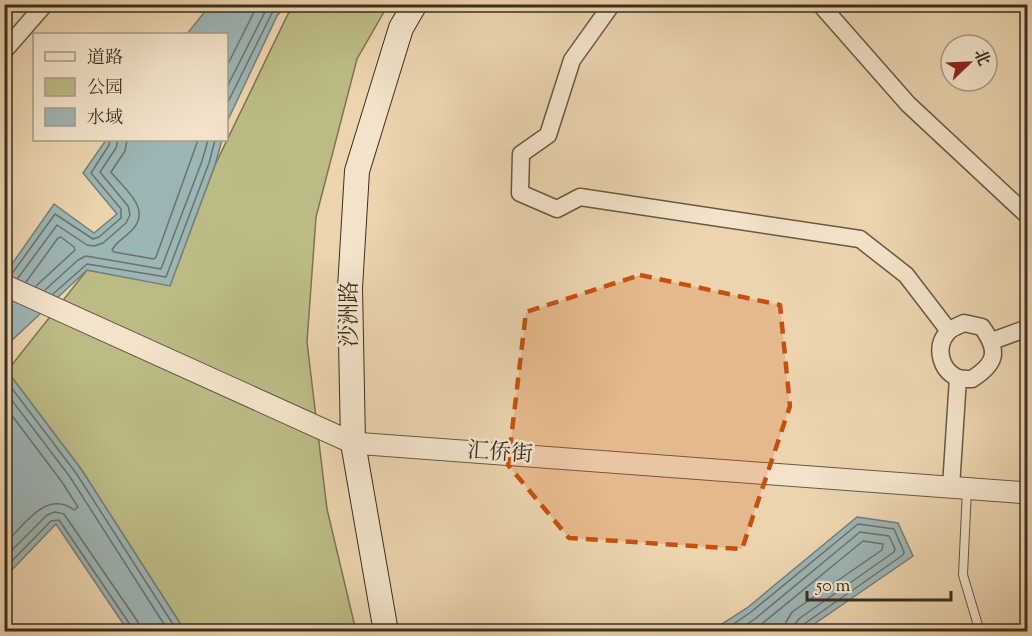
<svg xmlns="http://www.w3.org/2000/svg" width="1032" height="636" font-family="'Sorts Mill Goudy','Noto Serif SC',serif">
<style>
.green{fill:#bcbb86;stroke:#7c7454;stroke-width:1.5}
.water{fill:#9cb5b5;stroke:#767f7a;stroke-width:1.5}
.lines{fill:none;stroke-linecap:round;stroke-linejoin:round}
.shore{stroke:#6c726b;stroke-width:1.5}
.service-casing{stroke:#685844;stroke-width:10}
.minor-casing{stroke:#685844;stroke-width:19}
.tertiary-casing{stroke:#685844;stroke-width:23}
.secondary-casing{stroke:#3c2e21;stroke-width:26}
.service{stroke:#f2e3ca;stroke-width:8}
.minor{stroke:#f2e3ca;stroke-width:16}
.tertiary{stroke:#f2e3ca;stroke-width:21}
.secondary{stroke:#f2e3ca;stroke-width:24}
.marked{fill:#c65010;fill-opacity:0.2;stroke:#c65010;stroke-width:4.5;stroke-dasharray:12 8;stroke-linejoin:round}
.labels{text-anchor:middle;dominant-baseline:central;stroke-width:5;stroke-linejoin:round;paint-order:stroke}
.street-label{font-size:22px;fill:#3c2e21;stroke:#f2e3ca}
</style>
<rect width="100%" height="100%" fill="#ebd4ae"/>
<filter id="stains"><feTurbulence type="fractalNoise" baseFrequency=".00333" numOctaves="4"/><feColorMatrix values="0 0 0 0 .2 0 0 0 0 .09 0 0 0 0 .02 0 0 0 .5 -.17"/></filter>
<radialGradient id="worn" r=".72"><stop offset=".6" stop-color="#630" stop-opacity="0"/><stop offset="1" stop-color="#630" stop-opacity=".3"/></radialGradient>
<polygon class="green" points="296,5 388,5 357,59 316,217 307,342 327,509 356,631 185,631 81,469 7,371 87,270 170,285 215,165 288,14"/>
<g class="water">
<polygon points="210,5 286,5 277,16 227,122 226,34 187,34"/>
<polygon points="106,140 222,140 215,165 170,286 87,270 9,343 5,357 5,274 54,204 94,233 117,214 83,173"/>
<polygon points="7,371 81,469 185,631 128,631 56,524 5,577 4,373"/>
<polygon points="857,517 898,523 913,556 804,631 711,631 747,608"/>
</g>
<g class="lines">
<g class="shore">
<polyline points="226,68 258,4"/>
<polyline points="226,89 269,4"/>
<polyline points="226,106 272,13 278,4"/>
<path d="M127 140 125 151 111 172C123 188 152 208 133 229 126 237 116 242 112 250L114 252 154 259 156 257 198 140"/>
<polyline points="11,275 55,214 93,239 99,237 121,218 121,209 91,173 109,145 110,140"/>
<polyline points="18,278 57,225 87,245 94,246 103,243 126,223 130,215 128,206 100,172 116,148 118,140"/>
<polyline points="26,282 58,238 61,237 74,247 75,250 36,286"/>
<polyline points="45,290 78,260 86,256 161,269 202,161 208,140"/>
<polyline points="53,294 87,264 166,277 209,163 215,140"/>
<polyline points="4,378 76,473 178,632"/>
<polyline points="4,390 70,477 169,632"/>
<path d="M4 405 62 482 78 507 74 510C46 489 23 526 4 545"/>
<polyline points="4,558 47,515 55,512 64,514 138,622 140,632"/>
<polyline points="4,569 51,521 59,520 131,626 133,632"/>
<polyline points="722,632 751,612 858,524 894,529 904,552 903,555 804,624 801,632"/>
<polyline points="736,632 756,618 860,532 889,536 895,549 894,552 800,618 795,624 794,632"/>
<polyline points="752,632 863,541 883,544 882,550 792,612 786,622 785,632"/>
</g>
<g class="service-casing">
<polyline id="service" points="967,489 963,575 980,632"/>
</g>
<g class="minor-casing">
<g id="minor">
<polyline points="612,4 572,60 548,135 521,154 520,193 557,209 580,197 860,239 906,275 949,331"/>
<polyline points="820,4 908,104 1028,216"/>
<polyline points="4,51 45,4"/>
<path d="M964 323 982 327C999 351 997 363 972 379 968 379 962 379 958 378 940 370 935 347 947 333 951 328 958 326 964 323Z"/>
<polyline points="992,341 1028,328"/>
<polyline points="951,487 958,378"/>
</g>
</g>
<g class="tertiary-casing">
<polyline id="tertiary" points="4,285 353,443 1028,493"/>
</g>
<g class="secondary-casing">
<polyline id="secondary" points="386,632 353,443 350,288 357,171 401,28 415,4"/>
</g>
<use href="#service" class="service"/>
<use href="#minor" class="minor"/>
<use href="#tertiary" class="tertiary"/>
<use href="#secondary" class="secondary"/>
</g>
<path class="marked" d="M640 275 780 305 790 406 742 549 569 538 508 465 526 312Z"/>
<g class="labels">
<g class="street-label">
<text transform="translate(351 314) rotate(-90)">沙洲路</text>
<text transform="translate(500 454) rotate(4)">汇侨街</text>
</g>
</g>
<rect width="1032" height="636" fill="none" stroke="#ebd4ae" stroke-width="24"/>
<rect x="6" y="6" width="1020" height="624" fill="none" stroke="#3c2e21" stroke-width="3"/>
<rect x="12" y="12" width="1008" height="612" fill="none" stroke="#3c2e21" stroke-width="1.5"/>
<rect x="33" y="33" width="195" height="108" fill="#f2e3ca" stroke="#a99b86" stroke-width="1.5"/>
<rect x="45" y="52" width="30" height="9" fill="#f2e3ca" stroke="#a99b86" stroke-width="1.5"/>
<text x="87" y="63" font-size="18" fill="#3c2e21">道路</text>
<rect x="45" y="78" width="30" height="18" fill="#bcbb86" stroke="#a99b86" stroke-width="1.5"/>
<text x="87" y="93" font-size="18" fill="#3c2e21">公园</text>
<rect x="45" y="108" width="30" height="18" fill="#9cb5b5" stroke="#a99b86" stroke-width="1.5"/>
<text x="87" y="123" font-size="18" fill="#3c2e21">水域</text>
<g transform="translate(969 63) rotate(67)"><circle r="28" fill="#f2e3ca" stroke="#a99b86" stroke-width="1.5"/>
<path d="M0-4.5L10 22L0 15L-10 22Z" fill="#8f2418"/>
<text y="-9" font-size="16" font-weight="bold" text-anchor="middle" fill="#3c2e21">北</text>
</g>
<path d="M807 591v9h144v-9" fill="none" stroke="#3c2e21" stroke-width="3"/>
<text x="816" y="591" font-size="18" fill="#3c2e21" stroke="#f2e3ca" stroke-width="4.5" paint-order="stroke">50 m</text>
<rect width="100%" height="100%" filter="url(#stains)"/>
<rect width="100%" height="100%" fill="url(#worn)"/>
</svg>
